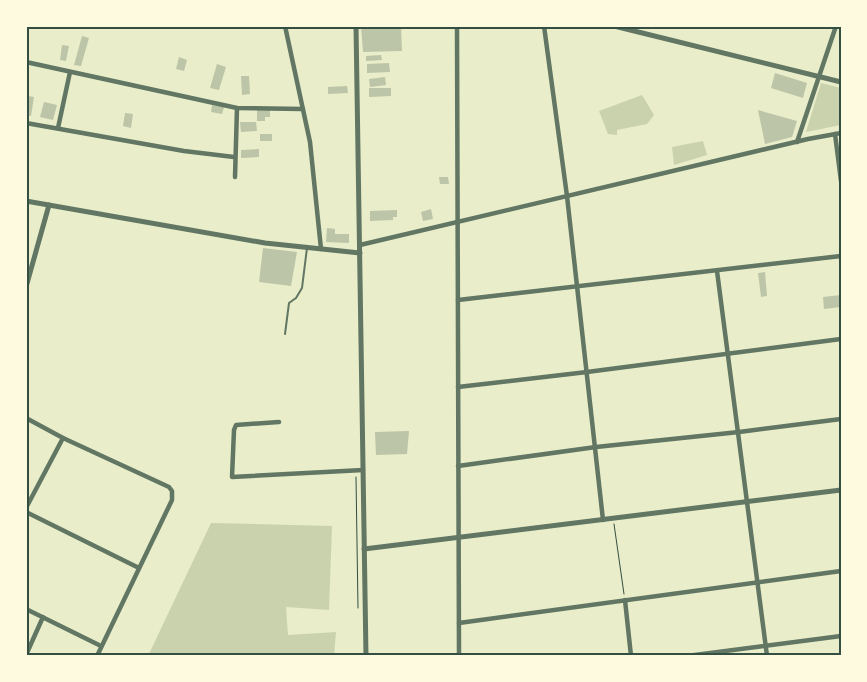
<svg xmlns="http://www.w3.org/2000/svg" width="867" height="682" font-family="Poppins,sans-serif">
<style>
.green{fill:#cad2ad}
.building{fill:#bcc5a7}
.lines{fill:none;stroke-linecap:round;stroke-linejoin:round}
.path{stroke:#344e41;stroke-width:1}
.service{stroke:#617663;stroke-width:2}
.minor{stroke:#617663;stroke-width:4.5}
.tertiary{stroke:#617663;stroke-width:5}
.neatline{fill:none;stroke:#344e41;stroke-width:2}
</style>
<rect width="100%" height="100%" fill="#e9edc9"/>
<g class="green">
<polygon points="821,83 841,88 841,125 806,132"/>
<polygon points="642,95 654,115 647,124 617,130 617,135 608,134 599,111"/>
<polygon points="703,141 707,155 674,165 672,147"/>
<polygon points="211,523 332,526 329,610 286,607 288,635 336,632 334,656 148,656"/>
</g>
<g class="building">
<polygon points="361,26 401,26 402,51 363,52"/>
<polygon points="82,36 89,38 81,66 74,65"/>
<polygon points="62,45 69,46 66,61 60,60"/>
<polygon points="381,55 382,60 366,61 366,56"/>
<polygon points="179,57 187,60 184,71 176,69"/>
<polygon points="389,63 390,72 367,73 367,64"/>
<polygon points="217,64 226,67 219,90 210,88"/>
<polygon points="775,73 807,83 803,98 771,88"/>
<polygon points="241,76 249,76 250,94 242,95"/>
<polygon points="385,77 386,85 370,87 369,79"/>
<polygon points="347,86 348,93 328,94 328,87"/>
<polygon points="369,88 391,88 391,96 369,97"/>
<polygon points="28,96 34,97 31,116 26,115"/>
<polygon points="44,102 57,105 53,120 40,117"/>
<polygon points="212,105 224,107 222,114 211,112"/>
<polygon points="257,110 270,110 270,117 265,117 265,121 257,121"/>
<polygon points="758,110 797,121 792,137 765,144"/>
<polygon points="125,113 133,114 131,128 123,126"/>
<polygon points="240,122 256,122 257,131 241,132"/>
<rect x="260" y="134" width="12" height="7"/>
<polygon points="259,149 259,157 241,158 241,150"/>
<polygon points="439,177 448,177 449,184 440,184"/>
<polygon points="431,209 433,219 423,221 421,212"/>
<polygon points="397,210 397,217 393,217 393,220 370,221 370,211"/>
<polygon points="327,228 335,229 335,234 349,234 349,243 326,242"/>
<polygon points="263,248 297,252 291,286 259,282"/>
<polygon points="765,272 767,296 761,297 758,273"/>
<polygon points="841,295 841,307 824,309 823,297"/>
<polygon points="409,431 407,454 376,455 375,432"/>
</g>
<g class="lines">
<g class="path">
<polyline points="356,477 358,608"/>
<polyline points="614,524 624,594"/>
</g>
<polyline class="service" points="285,334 289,303 296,298 302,288 307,248"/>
<g class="minor">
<polyline points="285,26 310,142 321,249"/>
<polyline points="457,26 459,656"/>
<polyline points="544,26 567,196 603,520"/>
<polyline points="26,62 237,108 303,109"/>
<polyline points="26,123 184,151 234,157"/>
<polyline points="58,128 70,72"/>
<polyline points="835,134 841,181"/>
<polyline points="797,142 836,26"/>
<polyline points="235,177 237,108"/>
<polyline points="360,245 808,139 841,133"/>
<polyline points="717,271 767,656"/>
<polyline points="458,300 841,256"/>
<polyline points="458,387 587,372 841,339"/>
<polyline points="26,418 63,438 169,487 172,491 172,500 97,656"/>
<polyline points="279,422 236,425 234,430 232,477 363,470"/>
<polyline points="458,466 596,447 739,432 841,419"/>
<polyline points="26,508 63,438"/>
<polyline points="26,512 139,568"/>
<polyline points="625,600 631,656"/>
<polyline points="26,609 101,646"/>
<polyline points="459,623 841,571"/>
<polyline points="26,655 43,617"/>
<polyline points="687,656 841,636"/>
</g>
<g class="tertiary">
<polyline points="356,26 366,656"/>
<polyline points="614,26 841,82"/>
<polyline points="26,201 265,243 360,253"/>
<polyline points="26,287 49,205"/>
<polyline points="364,549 841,490"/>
</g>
</g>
<rect width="867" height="682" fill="none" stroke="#fefae0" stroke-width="55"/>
<rect x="28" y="28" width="812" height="626" class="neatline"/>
</svg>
